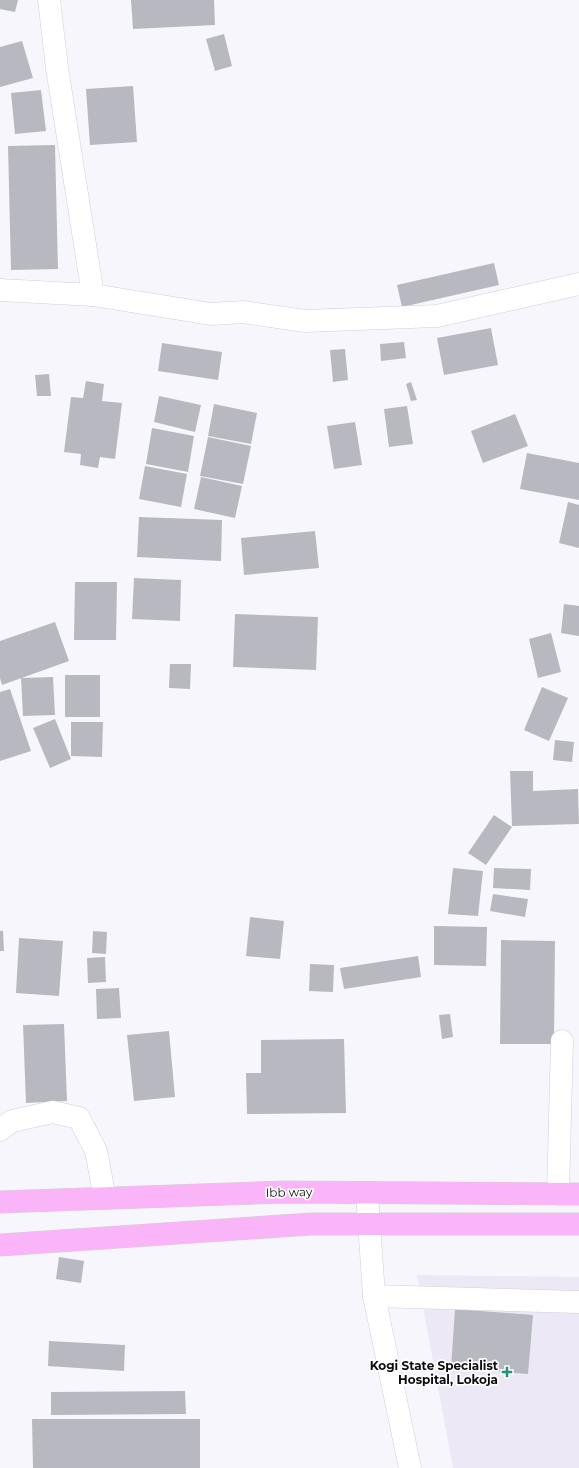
<svg xmlns="http://www.w3.org/2000/svg" width="579" height="1468" font-family="Montserrat,sans-serif">
<style>
.built{fill:#ede8f6}
.building{fill:#b8b9c0}
.lines{fill:none;stroke-linecap:round;stroke-linejoin:round}
.minor-casing{stroke:#d1cfd5;stroke-width:23}
.highway-casing{stroke:#d3d3d4;stroke-width:23}
.minor{stroke:#fff;stroke-width:22}
.highway{stroke:#fab5f8;stroke-width:22}
.poi-dot{fill:#1f9377;stroke:#fff;stroke-width:1.5}
.labels{text-anchor:middle;dominant-baseline:central;stroke-width:3.5;stroke-linejoin:round;paint-order:stroke}
.street-label{font-size:12px;fill:#0c0c0e;stroke:#fff}
.poi-label{font-size:12px;font-weight:bold;fill:#0c0c0e;stroke:#fff;text-anchor:end}
</style>
<rect width="100%" height="100%" fill="#f8f6fd"/>
<polygon class="built" points="417,1275 579,1277 579,1468 453,1468"/>
<g class="building">
<polygon points="0,0 18,0 15,12 0,9"/>
<polygon points="131,0 214,0 215,25 133,29"/>
<polygon points="224,34 232,66 215,71 206,39"/>
<polygon points="22,41 33,78 0,87 0,47"/>
<polygon points="133,86 137,142 90,145 86,89"/>
<polygon points="41,90 46,131 15,134 11,93"/>
<polygon points="55,145 58,269 11,270 8,146"/>
<polygon points="494,263 499,285 402,307 397,285"/>
<polygon points="491,328 498,365 444,375 437,338"/>
<polygon points="404,342 406,358 381,361 380,344"/>
<polygon points="162,343 222,352 218,380 158,371"/>
<polygon points="345,349 348,380 333,382 330,350"/>
<polygon points="49,374 51,396 37,396 35,375"/>
<polygon points="86,381 104,384 102,401 122,403 115,459 100,457 98,468 80,465 81,454 64,452 71,397 83,398"/>
<polygon points="411,382 417,400 411,401 406,384"/>
<polygon points="159,396 201,405 195,432 154,422"/>
<polygon points="214,404 257,413 251,444 208,436"/>
<polygon points="407,406 413,444 389,447 384,409"/>
<polygon points="515,414 528,446 483,463 471,431"/>
<polygon points="355,422 362,465 334,469 327,426"/>
<polygon points="152,428 194,436 188,472 146,464"/>
<polygon points="208,437 251,446 243,484 200,476"/>
<polygon points="527,453 579,463 579,500 520,489"/>
<polygon points="145,466 187,474 181,507 139,499"/>
<polygon points="201,477 242,486 235,518 194,509"/>
<polygon points="568,502 579,505 579,548 559,543"/>
<polygon points="139,517 222,520 221,561 137,557"/>
<polygon points="315,531 319,568 244,575 241,538"/>
<polygon points="134,578 181,580 180,621 132,619"/>
<polygon points="75,582 117,582 116,640 74,640"/>
<polygon points="564,604 579,606 579,636 561,633"/>
<polygon points="235,614 318,617 316,670 233,667"/>
<polygon points="55,622 69,661 2,685 0,678 0,641"/>
<polygon points="551,633 561,672 538,678 529,639"/>
<polygon points="170,664 191,664 190,689 169,688"/>
<rect x="65" y="675" width="35" height="42"/>
<polygon points="53,677 55,715 23,716 21,678"/>
<polygon points="542,687 568,698 549,741 524,730"/>
<polygon points="10,689 31,751 0,761 0,692"/>
<polygon points="55,719 71,759 50,768 33,728"/>
<polygon points="71,722 103,722 102,757 71,756"/>
<polygon points="555,740 574,742 572,762 553,760"/>
<polygon points="510,771 533,771 533,791 578,789 579,824 512,826"/>
<polygon points="494,815 512,827 486,865 468,853"/>
<polygon points="453,868 483,871 478,916 448,914"/>
<polygon points="494,868 531,869 530,890 493,888"/>
<polygon points="493,894 528,899 525,917 490,911"/>
<polygon points="250,917 284,921 280,959 246,956"/>
<polygon points="434,926 487,927 486,966 434,965"/>
<polygon points="0,931 3,931 4,951 0,951"/>
<polygon points="93,931 107,932 106,954 92,953"/>
<polygon points="19,938 63,941 59,996 16,993"/>
<polygon points="501,940 555,941 554,1044 500,1044"/>
<polygon points="418,956 421,977 344,989 340,968"/>
<polygon points="105,957 106,982 88,983 87,958"/>
<polygon points="310,964 334,965 333,992 309,991"/>
<polygon points="119,988 121,1018 97,1019 96,989"/>
<polygon points="450,1014 453,1037 442,1039 439,1015"/>
<polygon points="64,1024 67,1101 26,1103 23,1025"/>
<polygon points="169,1031 175,1097 134,1101 127,1035"/>
<polygon points="344,1039 346,1113 247,1114 246,1073 261,1073 261,1040"/>
<polygon points="59,1257 84,1261 81,1283 56,1279"/>
<polygon points="455,1309 533,1315 528,1374 451,1368"/>
<polygon points="49,1341 125,1345 124,1371 48,1366"/>
<polygon points="185,1391 186,1414 51,1415 51,1392"/>
<polygon points="32,1419 200,1419 200,1468 33,1468"/>
</g>
<g class="lines">
<g class="minor-casing">
<g id="minor">
<polyline points="49,0 57,68 93,295"/>
<polyline points="0,290 93,295 211,314 243,312 305,321 437,316 579,284"/>
<polyline points="0,1130 12,1121 53,1112 79,1118 96,1151 105,1198"/>
<polyline points="367,1193 374,1296 410,1468"/>
<polyline points="558,1194 562,1041"/>
<polyline points="374,1296 579,1302"/>
</g>
</g>
<g class="highway-casing">
<g id="highway">
<polyline points="0,1202 285,1192 579,1194"/>
<polyline points="0,1245 311,1224 579,1224"/>
</g>
</g>
<use href="#minor" class="minor"/>
<use href="#highway" class="highway"/>
</g>
<path class="poi-dot" d="M505 1366h4v4h4v4h-4v4h-4v-4h-4v-4h4z"/>
<g class="labels">
<g class="street-label">
<text transform="translate(289 1192) rotate(-1)">Ibb way</text>
</g>
<g class="poi-label">
<text x="498" y="1365">Kogi State Specialist<tspan x="498" dy="14">Hospital, Lokoja</tspan></text>
</g>
</g>
</svg>
